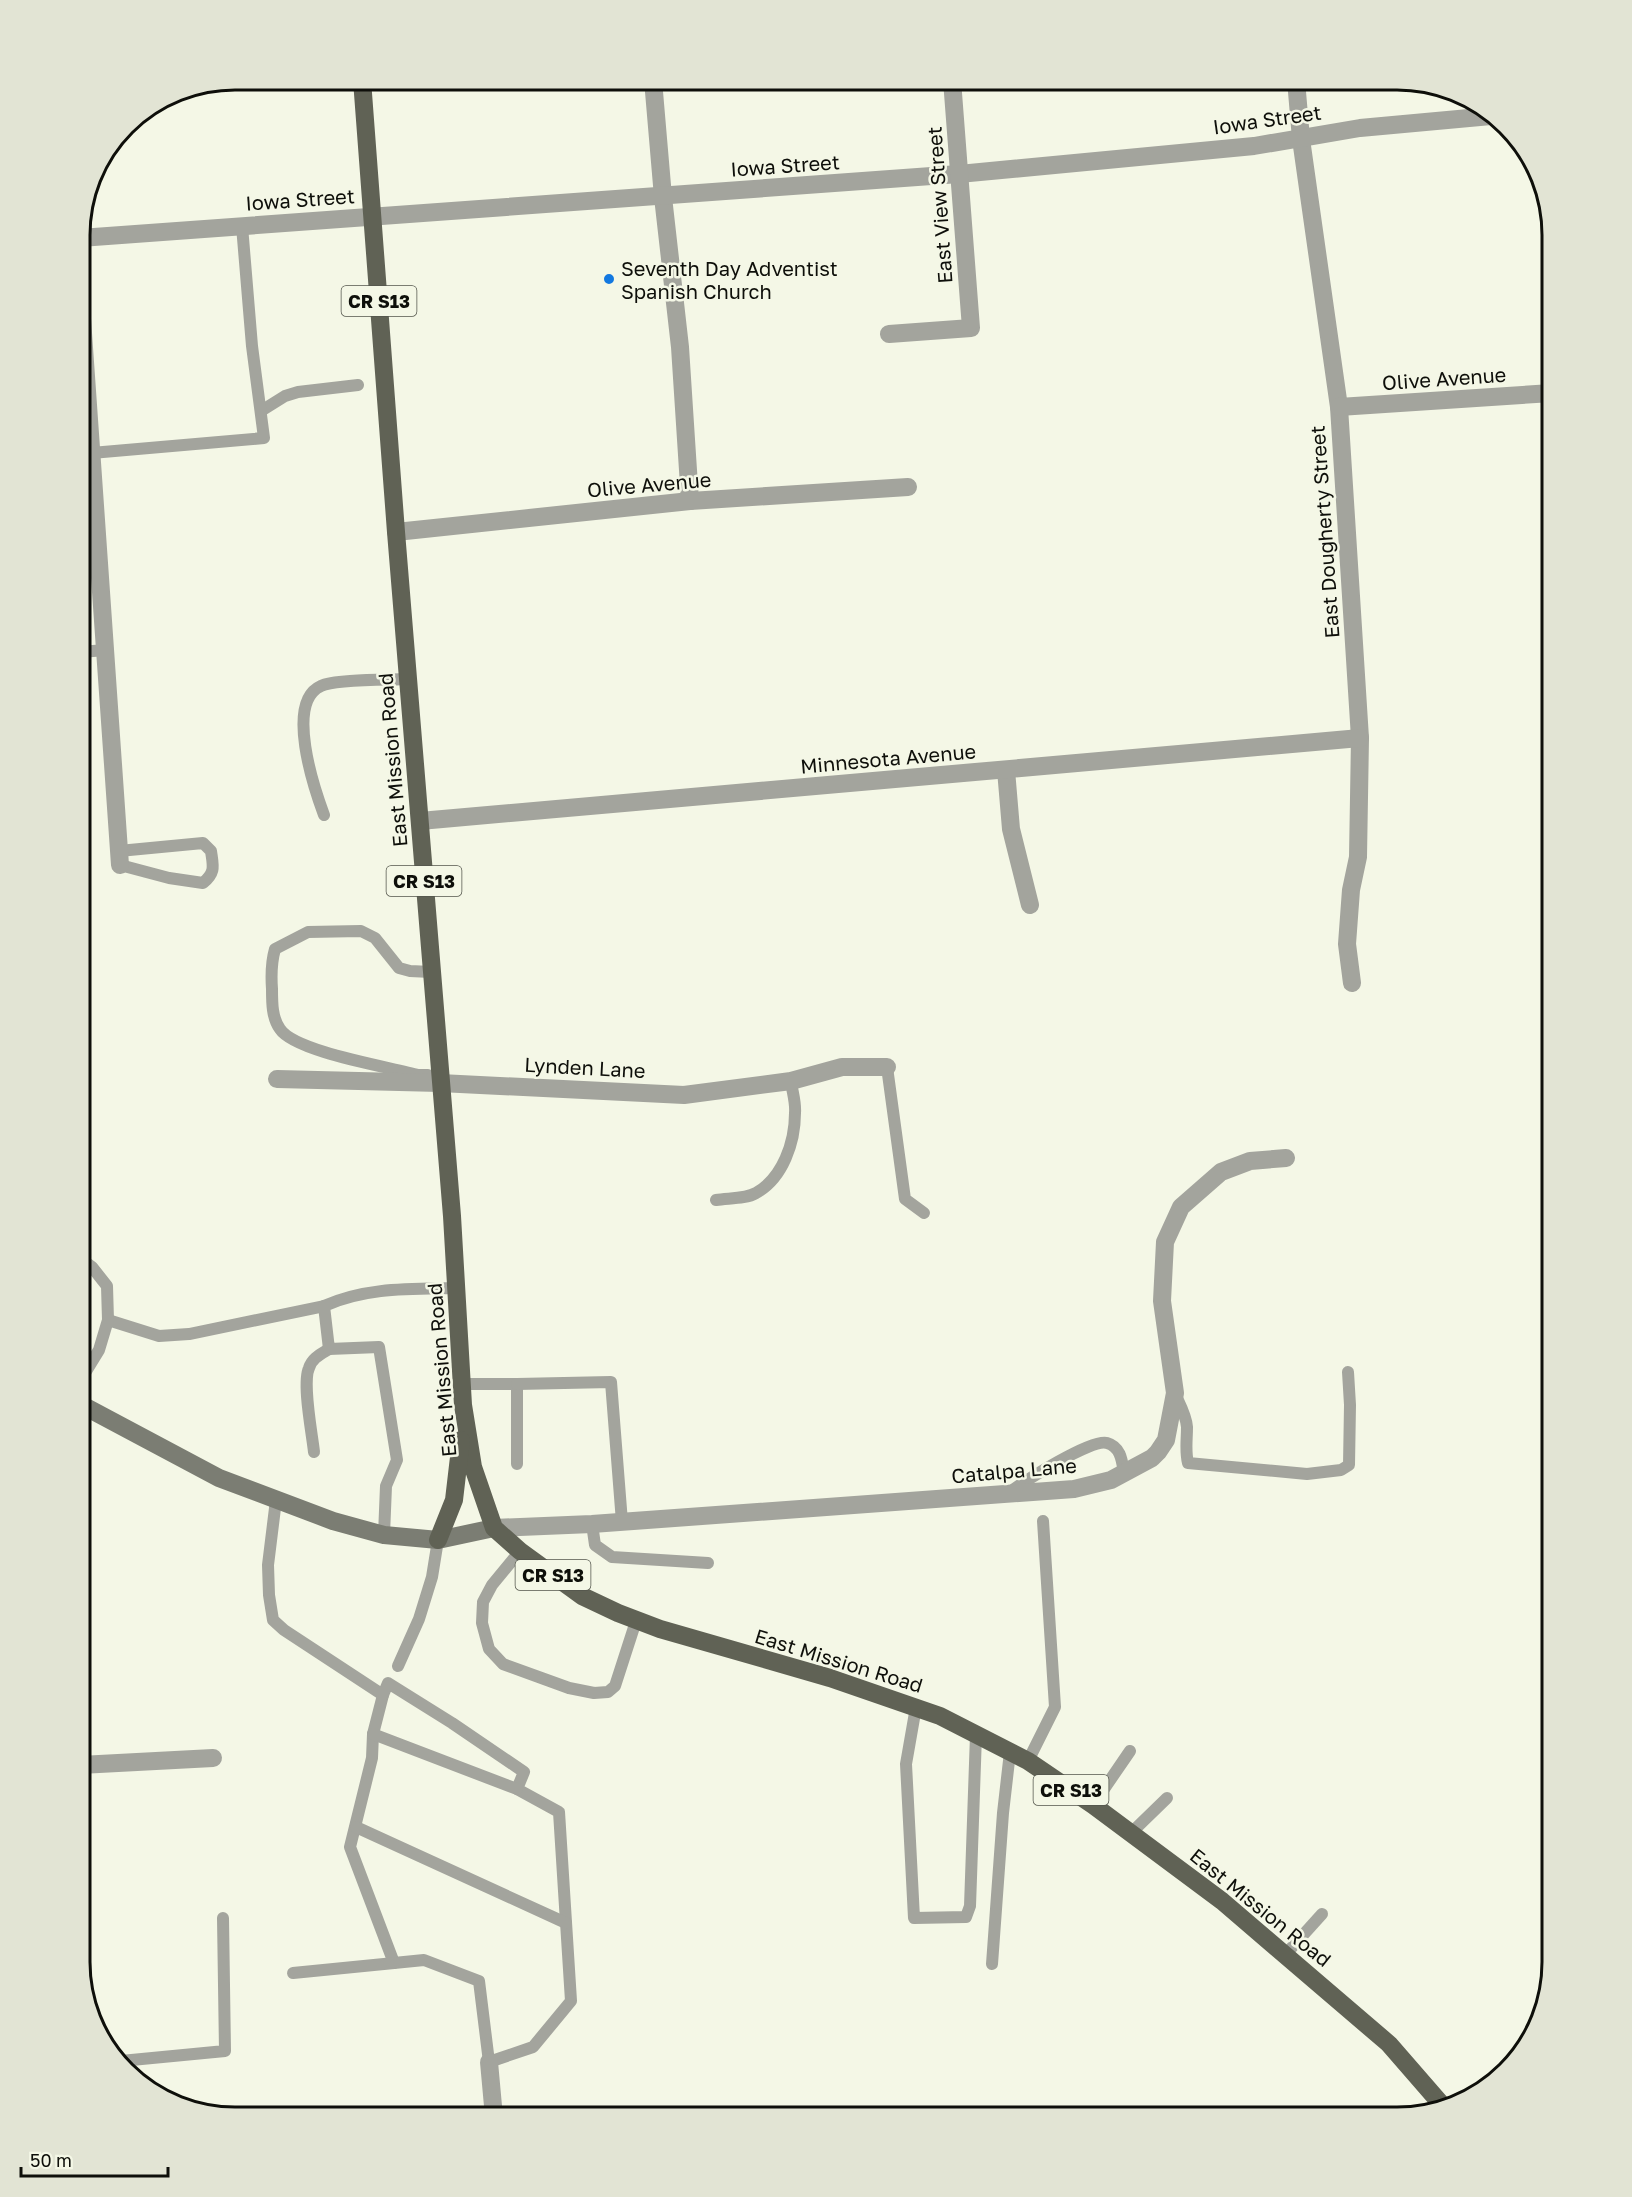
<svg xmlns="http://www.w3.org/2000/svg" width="1632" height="2197" font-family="'Golos Text',sans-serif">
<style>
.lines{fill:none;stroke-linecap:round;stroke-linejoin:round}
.lane{stroke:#a3a49d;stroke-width:12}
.street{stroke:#a3a49d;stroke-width:18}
.secondary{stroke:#7b7d73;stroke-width:18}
.primary{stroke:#606255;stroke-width:18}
.poi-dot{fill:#1278e0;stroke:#f4f7e6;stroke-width:2}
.labels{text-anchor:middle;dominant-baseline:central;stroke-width:5;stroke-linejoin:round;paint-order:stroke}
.shield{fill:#f4f7e6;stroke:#53554c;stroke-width:1.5}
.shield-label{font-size:18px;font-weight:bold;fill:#0e0f0a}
.street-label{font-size:20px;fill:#0e0f0a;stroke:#f4f7e6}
.poi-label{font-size:20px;fill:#0e0f0a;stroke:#f4f7e6;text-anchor:start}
.rim{fill:none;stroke:#0e0f0a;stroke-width:3}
</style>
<rect width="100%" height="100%" fill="#f4f7e6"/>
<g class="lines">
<g class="lane">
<polyline points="234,80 238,80"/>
<polyline points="261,411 285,396 298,392 358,385"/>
<polyline points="80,454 264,438 252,346 242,226"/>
<polyline points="80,652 106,650"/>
<path d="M324 815C314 788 285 702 321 686 334 679 390 680 408 679"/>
<path d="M119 851 203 843 211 851C213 866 216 872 203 883L169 878 120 865"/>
<polyline points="887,1067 905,1199 924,1213"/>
<path d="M428 1075H418C390 1067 295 1052 280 1029 272 1018 272 1003 272 989 271 975 271 963 275 949L308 932 361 931 375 938 399 968 410 971 431 972"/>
<path d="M716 1200C728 1198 746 1199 756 1193 783 1178 795 1142 795 1113 796 1102 792 1091 791 1081"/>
<polyline points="108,1320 159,1336 189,1334 324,1306"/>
<polyline points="80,1381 99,1350 108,1320 107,1286 92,1267 80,1258"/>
<polyline points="462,1384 517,1384 517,1464"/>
<polyline points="517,1384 611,1382 622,1522"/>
<path d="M1175 1394C1180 1405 1186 1415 1187 1427 1187 1440 1185 1451 1188 1463L1307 1474 1341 1470 1349 1465 1350 1405 1348 1372"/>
<path d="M314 1452C312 1433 302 1383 309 1368 312 1358 321 1354 329 1349"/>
<path d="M1009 1493C1023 1482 1092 1438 1107 1443 1121 1447 1122 1461 1124 1473"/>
<polyline points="276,1500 268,1565 269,1595 273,1620 284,1630 383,1695"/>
<polyline points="592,1524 595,1545 612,1557 708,1563"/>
<path d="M384 1535 386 1486 397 1460 379 1347 329 1349 324 1306C366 1287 411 1289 456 1288"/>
<polyline points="520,1551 492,1585 483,1602 482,1623 489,1649 503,1664 569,1688 594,1693 608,1692 615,1686 636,1621"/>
<polyline points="398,1666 419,1619 432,1577 438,1540"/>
<polygon points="388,1683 452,1723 524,1772 517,1789 559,1812 571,2001 533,2047 489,2062 479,1981 424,1960 394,1963 350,1847 372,1758 373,1734 383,1695"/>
<polyline points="916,1707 906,1764 914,1918 966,1917 970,1906 976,1735"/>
<polyline points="373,1734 517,1789"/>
<polyline points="1028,1761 1055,1707 1043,1521"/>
<polyline points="1093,1805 1130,1751"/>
<polyline points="356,1827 566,1923"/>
<polyline points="1131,1833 1167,1798"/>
<polyline points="1285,1955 1322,1914"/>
<polyline points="992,1964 1003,1813 1010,1752"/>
<polyline points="293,1973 394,1963"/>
<polyline points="121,2061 225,2051 223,1918"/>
</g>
<g class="street">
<polyline points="653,80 663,197 680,347 690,501"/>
<polyline points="1296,80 1301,139 1339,407 1360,738 1358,857 1351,890 1347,944 1352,983"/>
<polyline points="80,238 959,174 1254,146 1360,128 1491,116"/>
<polyline points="80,290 120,865"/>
<polyline points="889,334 971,328 952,80"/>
<polyline points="1339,407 1552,393"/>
<polyline points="396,532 690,501 908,487"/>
<polyline points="1006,770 1011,829 1030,905"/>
<polyline points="420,821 1360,738"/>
<polyline points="277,1079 440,1083 684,1095 791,1081 842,1067 887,1067"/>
<polyline points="494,1528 592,1524 1074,1489 1111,1480 1152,1458 1158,1452 1166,1440 1175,1393 1162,1301 1165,1242 1181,1207 1221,1172 1250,1161 1286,1158"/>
<polyline points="80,1765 213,1758"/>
<polyline points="489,2062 494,2117"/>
</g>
<polyline class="secondary" points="80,1404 219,1478 333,1521 384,1535 438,1540 494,1528"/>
<g class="primary">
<polyline points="362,80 396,532 452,1216 463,1405 473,1467 494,1528 520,1551 582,1596 618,1613 660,1629 830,1678 940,1716 1028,1761 1093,1805 1222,1901 1389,2044 1442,2105"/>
<polyline points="438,1540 454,1500 461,1440"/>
</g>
</g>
<circle class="poi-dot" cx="609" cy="279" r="6"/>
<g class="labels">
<g class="shield">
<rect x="341.5" y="286" width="75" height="30" rx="4.5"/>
<rect x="386.5" y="866" width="75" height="30" rx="4.5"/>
<rect x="515.5" y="1560" width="75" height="30" rx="4.5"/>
<rect x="1033.5" y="1775" width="75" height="30" rx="4.5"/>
</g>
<g class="shield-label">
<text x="379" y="301">CR S13</text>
<text x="424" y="881">CR S13</text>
<text x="553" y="1575">CR S13</text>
<text x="1071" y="1790">CR S13</text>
</g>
<g class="street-label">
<text transform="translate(1267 119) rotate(-8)">Iowa Street</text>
<text transform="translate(785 165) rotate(-4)">Iowa Street</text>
<text transform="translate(300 199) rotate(-4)">Iowa Street</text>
<text transform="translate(939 205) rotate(-94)">East View Street</text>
<text transform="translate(1444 378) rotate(-4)">Olive Avenue</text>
<text transform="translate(649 484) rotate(-5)">Olive Avenue</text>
<text transform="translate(1324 532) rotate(-94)">East Dougherty Street</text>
<text transform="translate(888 758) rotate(-5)">Minnesota Avenue</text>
<text transform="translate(392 760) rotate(-95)">East Mission Road</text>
<text transform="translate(585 1067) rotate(3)">Lynden Lane</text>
<text transform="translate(441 1370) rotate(-95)">East Mission Road</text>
<text transform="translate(1014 1470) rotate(-5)">Catalpa Lane</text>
<text transform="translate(839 1660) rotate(17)">East Mission Road</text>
<text transform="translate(1261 1907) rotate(39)">East Mission Road</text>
</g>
<g class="poi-label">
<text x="621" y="268">Seventh Day Adventist<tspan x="621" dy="23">Spanish Church</tspan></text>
</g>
</g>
<path d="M0 0H1632V2197H0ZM235 90H1397A145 145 0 0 1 1542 235V1962A145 145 0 0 1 1397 2107H235A145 145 0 0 1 90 1962V235A145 145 0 0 1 235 90Z" fill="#e2e4d4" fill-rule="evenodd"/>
<path class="rim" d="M235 90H1397A145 145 0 0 1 1542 235V1962A145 145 0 0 1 1397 2107H235A145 145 0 0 1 90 1962V235A145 145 0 0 1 235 90Z"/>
<path d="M21 2167v9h147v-9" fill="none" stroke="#0e0f0a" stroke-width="3"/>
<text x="30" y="2167" font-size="18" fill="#0e0f0a" stroke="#f4f7e6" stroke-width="4.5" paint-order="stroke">50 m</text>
</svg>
